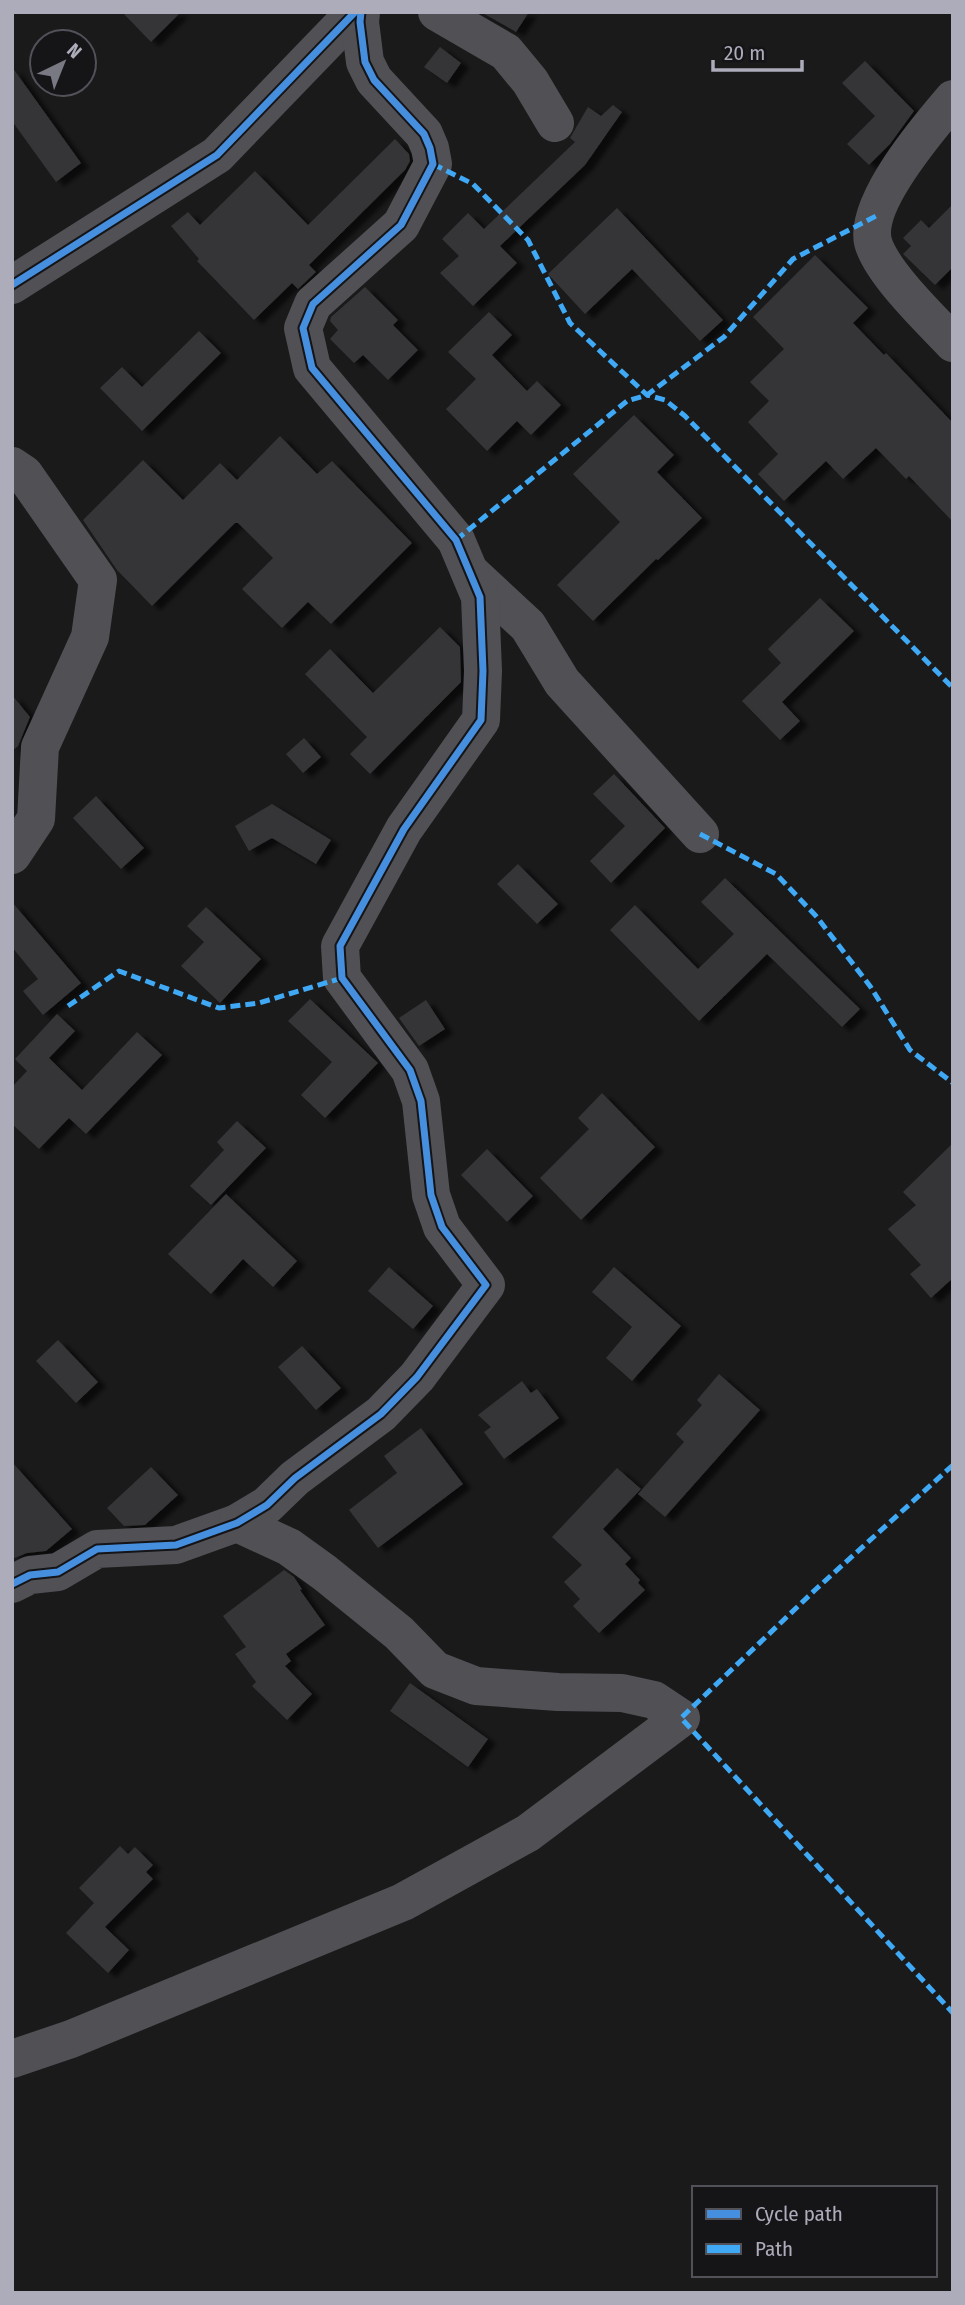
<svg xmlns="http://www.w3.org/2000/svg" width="965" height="2305" font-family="'Fira Sans Condensed',sans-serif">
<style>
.building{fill:#353537;filter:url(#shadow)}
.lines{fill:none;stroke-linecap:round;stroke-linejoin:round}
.minor{stroke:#505055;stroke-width:38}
.quiet{stroke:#3fa9f5;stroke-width:5;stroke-dasharray:10 5;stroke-linecap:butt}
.cycleway-casing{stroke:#151417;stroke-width:11}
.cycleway{stroke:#468fdf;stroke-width:7}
</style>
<defs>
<filter id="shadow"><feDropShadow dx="8" dy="4.5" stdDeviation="2" flood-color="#0009"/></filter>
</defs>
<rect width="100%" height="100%" fill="#1a1a1b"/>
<g class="building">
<polygon points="122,12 181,12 151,42"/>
<polygon points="481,12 529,12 516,32"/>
<polygon points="440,47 461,63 447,83 424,67"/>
<polygon points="865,61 914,111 890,144 869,165 847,144 875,116 842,83"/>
<polygon points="12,67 81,163 56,182 12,121"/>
<polygon points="613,105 622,112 585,165 500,246 517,263 473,306 440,273 459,256 442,239 468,213 484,229 575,142 570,138 588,107 601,116"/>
<polygon points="395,139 409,154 410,161 405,170 309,265 316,272 298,289 292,283 254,320 197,261 199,259 171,226 188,212 200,225 255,171 308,225"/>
<polygon points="953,204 953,267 935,285 903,254 911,246 903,238 921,220 929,228"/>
<polygon points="617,208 723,320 700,341 632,269 585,314 548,274"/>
<polygon points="815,255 868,308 853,323 884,355 886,353 953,423 953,522 909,476 906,479 876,448 843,479 826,461 784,501 758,474 778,454 748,422 769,401 750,382 784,349 753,317"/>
<polygon points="365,287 398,320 393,325 418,350 388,380 363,355 354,363 330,339 338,330 330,321 331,317"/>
<polygon points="489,312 512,335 492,355 527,391 537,381 561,405 531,435 517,421 487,451 446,409 476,379 448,352"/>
<polygon points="199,331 221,353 142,431 100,388 122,367 142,387"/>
<polygon points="634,415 674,455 657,472 702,518 658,560 656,559 593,621 557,585 620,522 573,474"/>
<polygon points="280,436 317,474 332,461 412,543 331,624 308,602 282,628 242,589 273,558 238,523 235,523 152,606 117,570 83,520 143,460 183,500 220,463 237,480"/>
<polygon points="820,598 854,631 782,702 800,721 780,740 742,701 781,663 768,649"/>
<polygon points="440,627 460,647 461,682 370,774 350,754 367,737 305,674 330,649 373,693"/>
<polygon points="12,695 30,717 18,746 12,751"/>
<polygon points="304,738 321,757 303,773 286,754"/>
<polygon points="614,774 665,828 611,883 590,861 625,826 593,794"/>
<polygon points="96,796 144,848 121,869 73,818"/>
<polygon points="272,804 331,840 316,864 272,838 249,851 235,826"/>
<polygon points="518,864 558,904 537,924 497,884"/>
<polygon points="725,878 860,1009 842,1027 767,954 699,1021 610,930 635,905 698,969 734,934 701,902"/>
<polygon points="12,902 81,983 43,1015 23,991 38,979 12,947"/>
<polygon points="206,907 261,959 220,1003 181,966 204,942 187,926"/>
<polygon points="310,999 378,1063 325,1118 301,1095 332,1062 288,1021"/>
<polygon points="426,1000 445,1029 419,1046 399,1018"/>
<polygon points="57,1014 75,1031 49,1058 82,1090 137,1032 162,1055 86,1134 69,1118 39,1149 12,1124 12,1087 27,1071 15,1059"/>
<polygon points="602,1093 655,1147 581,1220 540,1178 589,1129 578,1118"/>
<polygon points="237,1121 266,1148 211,1205 190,1186 224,1150 217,1142"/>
<polygon points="953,1143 953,1278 931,1298 910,1274 921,1265 888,1229 916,1205 903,1192"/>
<polygon points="487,1149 533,1196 507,1222 461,1175"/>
<polygon points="226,1194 297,1261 273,1287 243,1259 211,1294 168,1254"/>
<polygon points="389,1267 433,1306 413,1329 368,1291"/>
<polygon points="614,1267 681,1326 632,1381 606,1358 632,1327 592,1292"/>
<polygon points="58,1340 98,1382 76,1403 36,1361"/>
<polygon points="302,1346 341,1388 316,1410 278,1367"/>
<polygon points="719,1374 760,1410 665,1517 638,1494 684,1442 676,1434 702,1405 697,1400"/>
<polygon points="522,1381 531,1393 537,1389 559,1418 504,1459 484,1432 491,1427 478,1415"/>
<polygon points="421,1428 463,1484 378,1548 349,1510 397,1473 384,1456"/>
<polygon points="12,1462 72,1529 46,1551 27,1553 12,1559"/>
<polygon points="151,1467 178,1495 145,1525 124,1526 107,1508"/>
<polygon points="617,1468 641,1489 603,1529 631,1558 625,1564 640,1580 638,1583 645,1590 599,1633 573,1606 580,1599 564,1582 582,1565 552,1537"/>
<polygon points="284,1570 294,1577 302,1589 300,1590 325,1625 286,1654 291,1661 285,1666 312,1694 287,1720 252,1686 256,1682 235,1654 246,1647 223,1616"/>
<polygon points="410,1683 488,1739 468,1767 390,1711"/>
<polygon points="120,1846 128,1854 135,1847 153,1865 146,1872 153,1879 105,1927 129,1950 108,1973 66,1933 94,1903 79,1888"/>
</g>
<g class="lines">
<g class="minor">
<polyline points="437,12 506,52 530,81 555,123"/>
<path d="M953 99C929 127 864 203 873 242 881 272 931 320 953 343"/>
<polyline points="12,285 217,155 355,12"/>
<polyline points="12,466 24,474 98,580 90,637 40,747 36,819 12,855"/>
<polyline points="472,574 528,626 562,682 700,834"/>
<polyline points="12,1584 30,1575 58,1572 97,1549 176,1545 237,1523 267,1505 295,1478 381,1414 417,1377 486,1285 442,1227 431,1195 421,1101 410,1070 342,978 340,946 404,829 481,720 483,671 480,597 456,540 312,368 303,328 313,304 401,225 433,164 430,148 424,134 374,80 365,62 360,22 361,12"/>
<polyline points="12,2059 71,2039 403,1902 528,1833 681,1718 654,1700 622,1693 558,1692 476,1686 435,1670 399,1633 325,1573 289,1547 237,1523"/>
</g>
<g class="quiet">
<polyline points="433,164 473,184 528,240 570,323 647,395 665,400 685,416 953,688"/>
<polyline points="456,540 627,401 647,395 724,337 793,259 876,216"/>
<polyline points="700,834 776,874 816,916 870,986 910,1050 953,1083"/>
<polyline points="68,1006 119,971 219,1008 259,1003 342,978"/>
<polyline points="953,1465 815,1590 681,1718 953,2013"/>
</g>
<g class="cycleway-casing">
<g id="cycleway">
<polyline points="12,285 217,155 355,12"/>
<polyline points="12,1584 30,1575 58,1572 97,1549 176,1545 237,1523 267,1505 295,1478 381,1414 417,1377 486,1285 442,1227 431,1195 421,1101 410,1070 342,978 340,946 404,829 481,720 483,671 480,597 456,540 312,368 303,328 313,304 401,225 433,164 430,148 424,134 374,80 365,62 360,22 361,12"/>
</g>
</g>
<use href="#cycleway" class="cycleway"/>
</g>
<rect width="965" height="2305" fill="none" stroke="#acacbb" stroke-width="28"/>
<rect x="692" y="2186" width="245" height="91" fill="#151417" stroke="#515159" stroke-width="2"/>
<rect x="706" y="2209" width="35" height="10" fill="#468fdf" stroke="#515159" stroke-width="2"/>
<text x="755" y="2221" font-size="21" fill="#acacbb">Cycle path</text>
<rect x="706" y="2244" width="35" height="10" fill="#3fa9f5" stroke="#515159" stroke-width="2"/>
<text x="755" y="2256" font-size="21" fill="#acacbb">Path</text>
<g transform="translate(63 63) rotate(43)"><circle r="33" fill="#151417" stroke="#515159" stroke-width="2"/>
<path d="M0-5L12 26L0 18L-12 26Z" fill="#797983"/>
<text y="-10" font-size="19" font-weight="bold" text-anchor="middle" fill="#acacbb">N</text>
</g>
<path d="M713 60v10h89v-10" fill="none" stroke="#acacbb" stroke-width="3.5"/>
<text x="724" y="60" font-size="21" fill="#acacbb" stroke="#151417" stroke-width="5" paint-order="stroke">20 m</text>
</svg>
